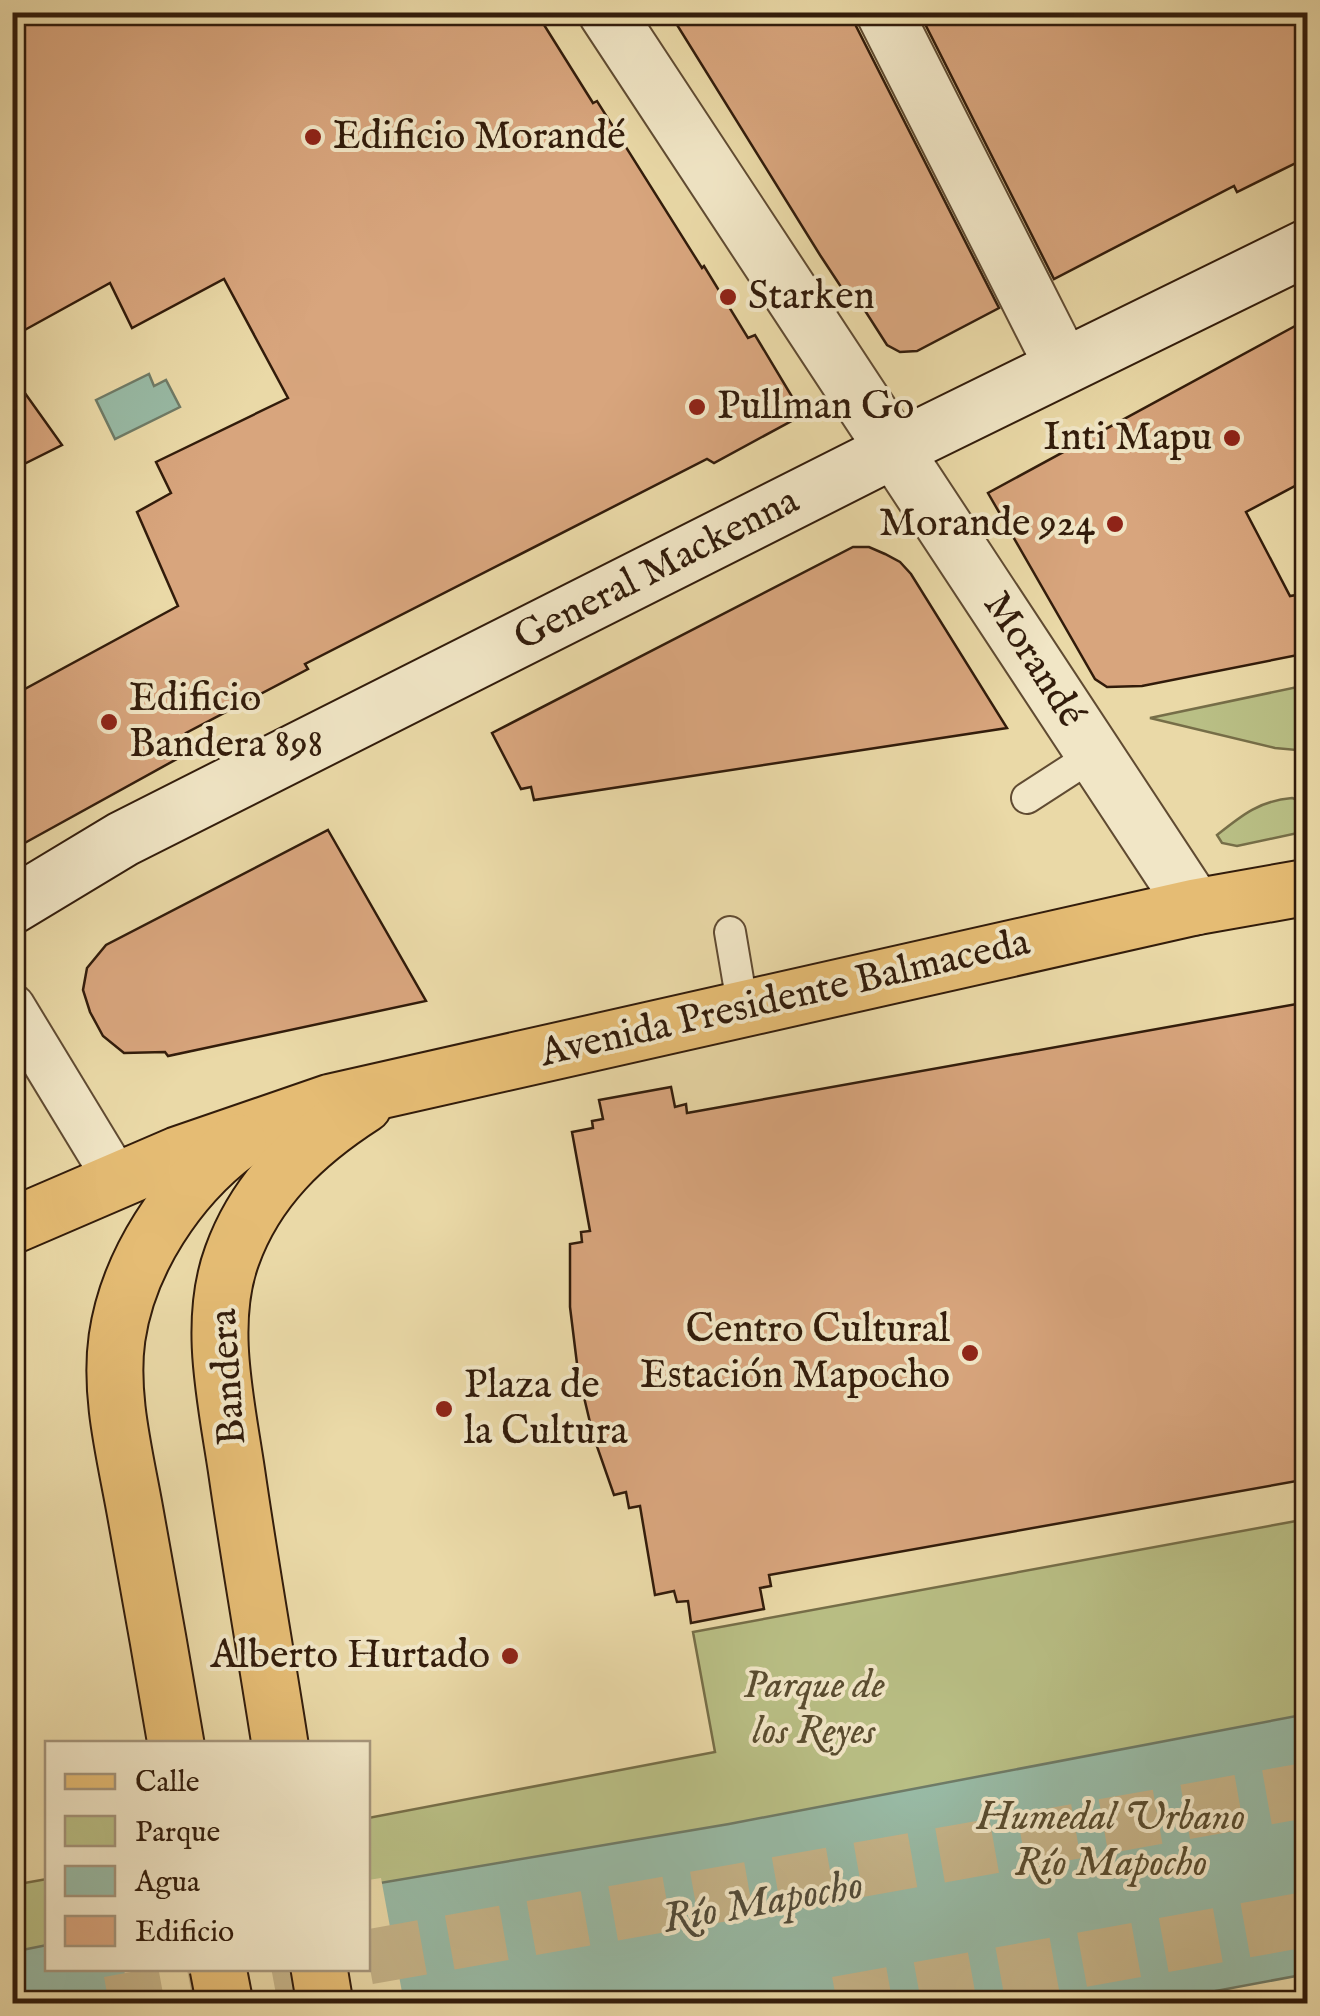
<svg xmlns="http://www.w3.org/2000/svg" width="1320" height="2016" font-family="'IM FELL English',serif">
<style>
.green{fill:#b9bf85;stroke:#766e48;stroke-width:2.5}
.water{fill:#98baa5;stroke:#6f7b67;stroke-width:2.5}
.pier{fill:#ead9a7}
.building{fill:#d8a57d;stroke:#321c0b;stroke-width:2.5}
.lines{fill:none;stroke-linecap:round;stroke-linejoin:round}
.motorway-tunnel{stroke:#c5b388;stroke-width:55;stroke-dasharray:55 28;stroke-linecap:butt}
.service-casing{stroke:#604b32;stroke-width:34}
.pedestrian-casing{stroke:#604b32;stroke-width:49}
.minor-casing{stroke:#604b32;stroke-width:59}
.tertiary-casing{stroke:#604b32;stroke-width:59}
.secondary-casing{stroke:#321c0b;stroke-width:59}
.primary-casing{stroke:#321c0b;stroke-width:59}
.service{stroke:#f1e6c6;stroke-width:30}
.pedestrian{stroke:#f1e6c6;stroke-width:45}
.minor{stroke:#f1e6c6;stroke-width:55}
.tertiary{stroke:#f1e6c6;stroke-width:55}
.secondary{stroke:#f1e6c6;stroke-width:55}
.primary{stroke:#e5bc74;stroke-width:55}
.primary-bridge-casing{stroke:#321c0b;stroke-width:59;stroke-linecap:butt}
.primary-bridge{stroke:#e5bc74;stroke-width:55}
.poi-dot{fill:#8f2418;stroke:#f1e6c6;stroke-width:4}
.labels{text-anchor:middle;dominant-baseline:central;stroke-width:8;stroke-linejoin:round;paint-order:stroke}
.poi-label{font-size:40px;fill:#321c0b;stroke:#f1e6c6;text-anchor:start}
.street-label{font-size:40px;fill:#321c0b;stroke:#f1e6c6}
.park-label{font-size:40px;font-style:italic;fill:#5a4d30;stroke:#f1e6c6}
.water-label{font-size:42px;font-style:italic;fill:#514b39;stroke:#f1e6c6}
</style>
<rect width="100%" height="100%" fill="#ead9a7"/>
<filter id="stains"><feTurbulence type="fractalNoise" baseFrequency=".002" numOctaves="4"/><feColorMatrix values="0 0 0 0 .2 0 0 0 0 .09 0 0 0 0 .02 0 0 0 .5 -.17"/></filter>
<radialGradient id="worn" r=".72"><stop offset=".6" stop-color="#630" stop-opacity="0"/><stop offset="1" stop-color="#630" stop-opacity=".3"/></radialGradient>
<g class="green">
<polygon points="1307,685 1307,751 1275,748 1150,718"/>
<path d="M1292 798 1307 803V831L1237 846 1222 843 1217 835C1242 815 1259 801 1292 798Z"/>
<polygon points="1307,1519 1307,1969 1115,2004 13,2004 13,1885 47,1879 48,1968 368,1968 368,1818 715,1752 693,1632"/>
</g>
<g class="water">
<polygon points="149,374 154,386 166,380 180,407 115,439 96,400"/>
<polygon points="1307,1714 1307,1974 1146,2004 13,2004 12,1952 47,1945 48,1968 368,1968 368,1885 729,1824"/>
</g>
<polygon class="pier" points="381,1878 404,2003 130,2003 124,1969 368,1968 368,1880"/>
<g class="building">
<polygon points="12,12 536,12 593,103 597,101 702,268 704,266 748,338 755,335 794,400 797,418 714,463 707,459 305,664 308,669 186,733 195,749 12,850 12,696 178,606 137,512 171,493 156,462 288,398 224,279 132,328 110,283 12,337"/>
<polygon points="669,12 853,12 856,26 999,308 917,351 900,352 887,345 855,295 849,299 820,255"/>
<polygon points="919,12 1308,12 1308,157 1237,192 1234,186 1054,279"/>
<polygon points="1308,319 1308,479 1246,512 1290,596 1308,593 1308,653 1142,686 1107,687 1095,679 988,493"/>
<polygon points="12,375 62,445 12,470"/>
<polygon points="853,547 869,547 885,554 900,562 911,574 1007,728 534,800 531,787 521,789 492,733"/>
<polygon points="328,830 426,1001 168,1056 165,1052 124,1053 103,1036 90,1012 83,990 87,968 106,945"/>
<polygon points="1308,1002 1308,1479 769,1575 771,1586 760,1588 764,1609 691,1623 688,1601 677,1602 674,1591 655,1595 640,1506 629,1508 626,1492 614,1495 593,1435 578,1372 570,1307 570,1244 582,1242 581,1232 590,1231 572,1132 593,1128 592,1121 603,1119 599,1100 671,1087 675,1107 686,1104 687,1113"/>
</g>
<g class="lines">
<g class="motorway-tunnel">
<polyline points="368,1957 1308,1790"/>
<polyline points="109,2004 305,1968"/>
<polyline points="837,2004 1308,1919"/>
</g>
<g class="service-casing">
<g id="service">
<polyline points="1027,798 1095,754"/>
<polyline points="730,932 743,1009"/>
</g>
</g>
<g class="pedestrian-casing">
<polyline id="pedestrian" points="12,1007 117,1180"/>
</g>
<g class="minor-casing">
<polyline id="minor" points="884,12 1063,366"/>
</g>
<g class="tertiary-casing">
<polyline id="tertiary" points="606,12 1195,907"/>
</g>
<g class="secondary-casing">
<polyline id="secondary" points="12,906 123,839 894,450 1308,247"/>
</g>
<g class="primary-casing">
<g id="primary">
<polyline points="12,1226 177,1155 331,1102 1195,907 1308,887"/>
<path d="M176 1744C163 1666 149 1589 135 1511 125 1455 109 1395 117 1338 128 1262 178 1187 238 1142"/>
<path d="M280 1744C266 1654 250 1564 237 1474 227 1405 207 1324 232 1256 256 1189 305 1143 364 1105"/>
<polyline points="319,1968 325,2004"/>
</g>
</g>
<use href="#service" class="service"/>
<use href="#pedestrian" class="pedestrian"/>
<use href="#minor" class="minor"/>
<use href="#tertiary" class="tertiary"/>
<use href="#secondary" class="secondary"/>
<use href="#primary" class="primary"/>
<g class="primary-bridge-casing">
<polyline id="primary-bridge" points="218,1968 225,2004"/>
</g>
<use href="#primary-bridge" class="primary-bridge"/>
</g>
<g class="poi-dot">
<circle cx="313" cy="137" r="10"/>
<circle cx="728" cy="297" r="10"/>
<circle cx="697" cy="407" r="10"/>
<circle cx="1232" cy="438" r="10"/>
<circle cx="1115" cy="524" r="10"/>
<circle cx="109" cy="722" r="10"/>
<circle cx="970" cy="1353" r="10"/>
<circle cx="444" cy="1409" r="10"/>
<circle cx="510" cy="1656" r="10"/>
</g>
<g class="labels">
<g class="poi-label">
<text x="333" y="137">Edificio Morandé</text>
<text x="748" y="297">Starken</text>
<text x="717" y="407">Pullman Go</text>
<text x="1212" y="438" text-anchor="end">Inti Mapu</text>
<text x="1095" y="524" text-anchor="end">Morande 924</text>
<text x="129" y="699">Edificio<tspan x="129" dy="46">Bandera 898</tspan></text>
<text x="950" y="1330" text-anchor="end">Centro Cultural<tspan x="950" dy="46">Estación Mapocho</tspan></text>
<text x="464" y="1386">Plaza de<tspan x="464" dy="46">la Cultura</tspan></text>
<text x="490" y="1656" text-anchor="end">Alberto Hurtado</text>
</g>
<g class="street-label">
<text transform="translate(657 570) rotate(-27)">General Mackenna</text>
<text transform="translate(1033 660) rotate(57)">Morandé</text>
<text transform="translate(785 999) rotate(-13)">Avenida Presidente Balmaceda</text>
<text transform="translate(229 1377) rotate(-94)">Bandera</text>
</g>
<g class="park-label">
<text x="814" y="1686">Parque de<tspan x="814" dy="46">los Reyes</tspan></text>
<text x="1111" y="1818">Humedal Urbano<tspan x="1111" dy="46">Río Mapocho</tspan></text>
</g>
<g class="water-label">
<text transform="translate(763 1903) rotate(-10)">Río Mapocho</text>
</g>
</g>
<rect width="1320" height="2016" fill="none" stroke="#ead9a7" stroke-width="50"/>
<rect x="15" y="15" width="1290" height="1986" fill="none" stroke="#321c0b" stroke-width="5"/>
<rect x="25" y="25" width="1270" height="1966" fill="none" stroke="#321c0b" stroke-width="2.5"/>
<rect x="45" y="1741" width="325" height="230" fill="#f1e6c6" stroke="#a5957b" stroke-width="2.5"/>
<rect x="65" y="1774" width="50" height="15" fill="#e5bc74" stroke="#a5957b" stroke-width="2.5"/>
<text x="135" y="1791" font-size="30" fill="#321c0b">Calle</text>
<rect x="65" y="1816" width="50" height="30" fill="#b9bf85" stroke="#a5957b" stroke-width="2.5"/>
<text x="135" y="1841" font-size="30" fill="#321c0b">Parque</text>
<rect x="65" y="1866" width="50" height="30" fill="#98baa5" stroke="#a5957b" stroke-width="2.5"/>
<text x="135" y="1891" font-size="30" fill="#321c0b">Agua</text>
<rect x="65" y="1916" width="50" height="30" fill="#d8a57d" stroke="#a5957b" stroke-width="2.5"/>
<text x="135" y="1941" font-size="30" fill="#321c0b">Edificio</text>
<rect width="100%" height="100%" filter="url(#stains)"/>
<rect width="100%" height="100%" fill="url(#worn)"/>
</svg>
